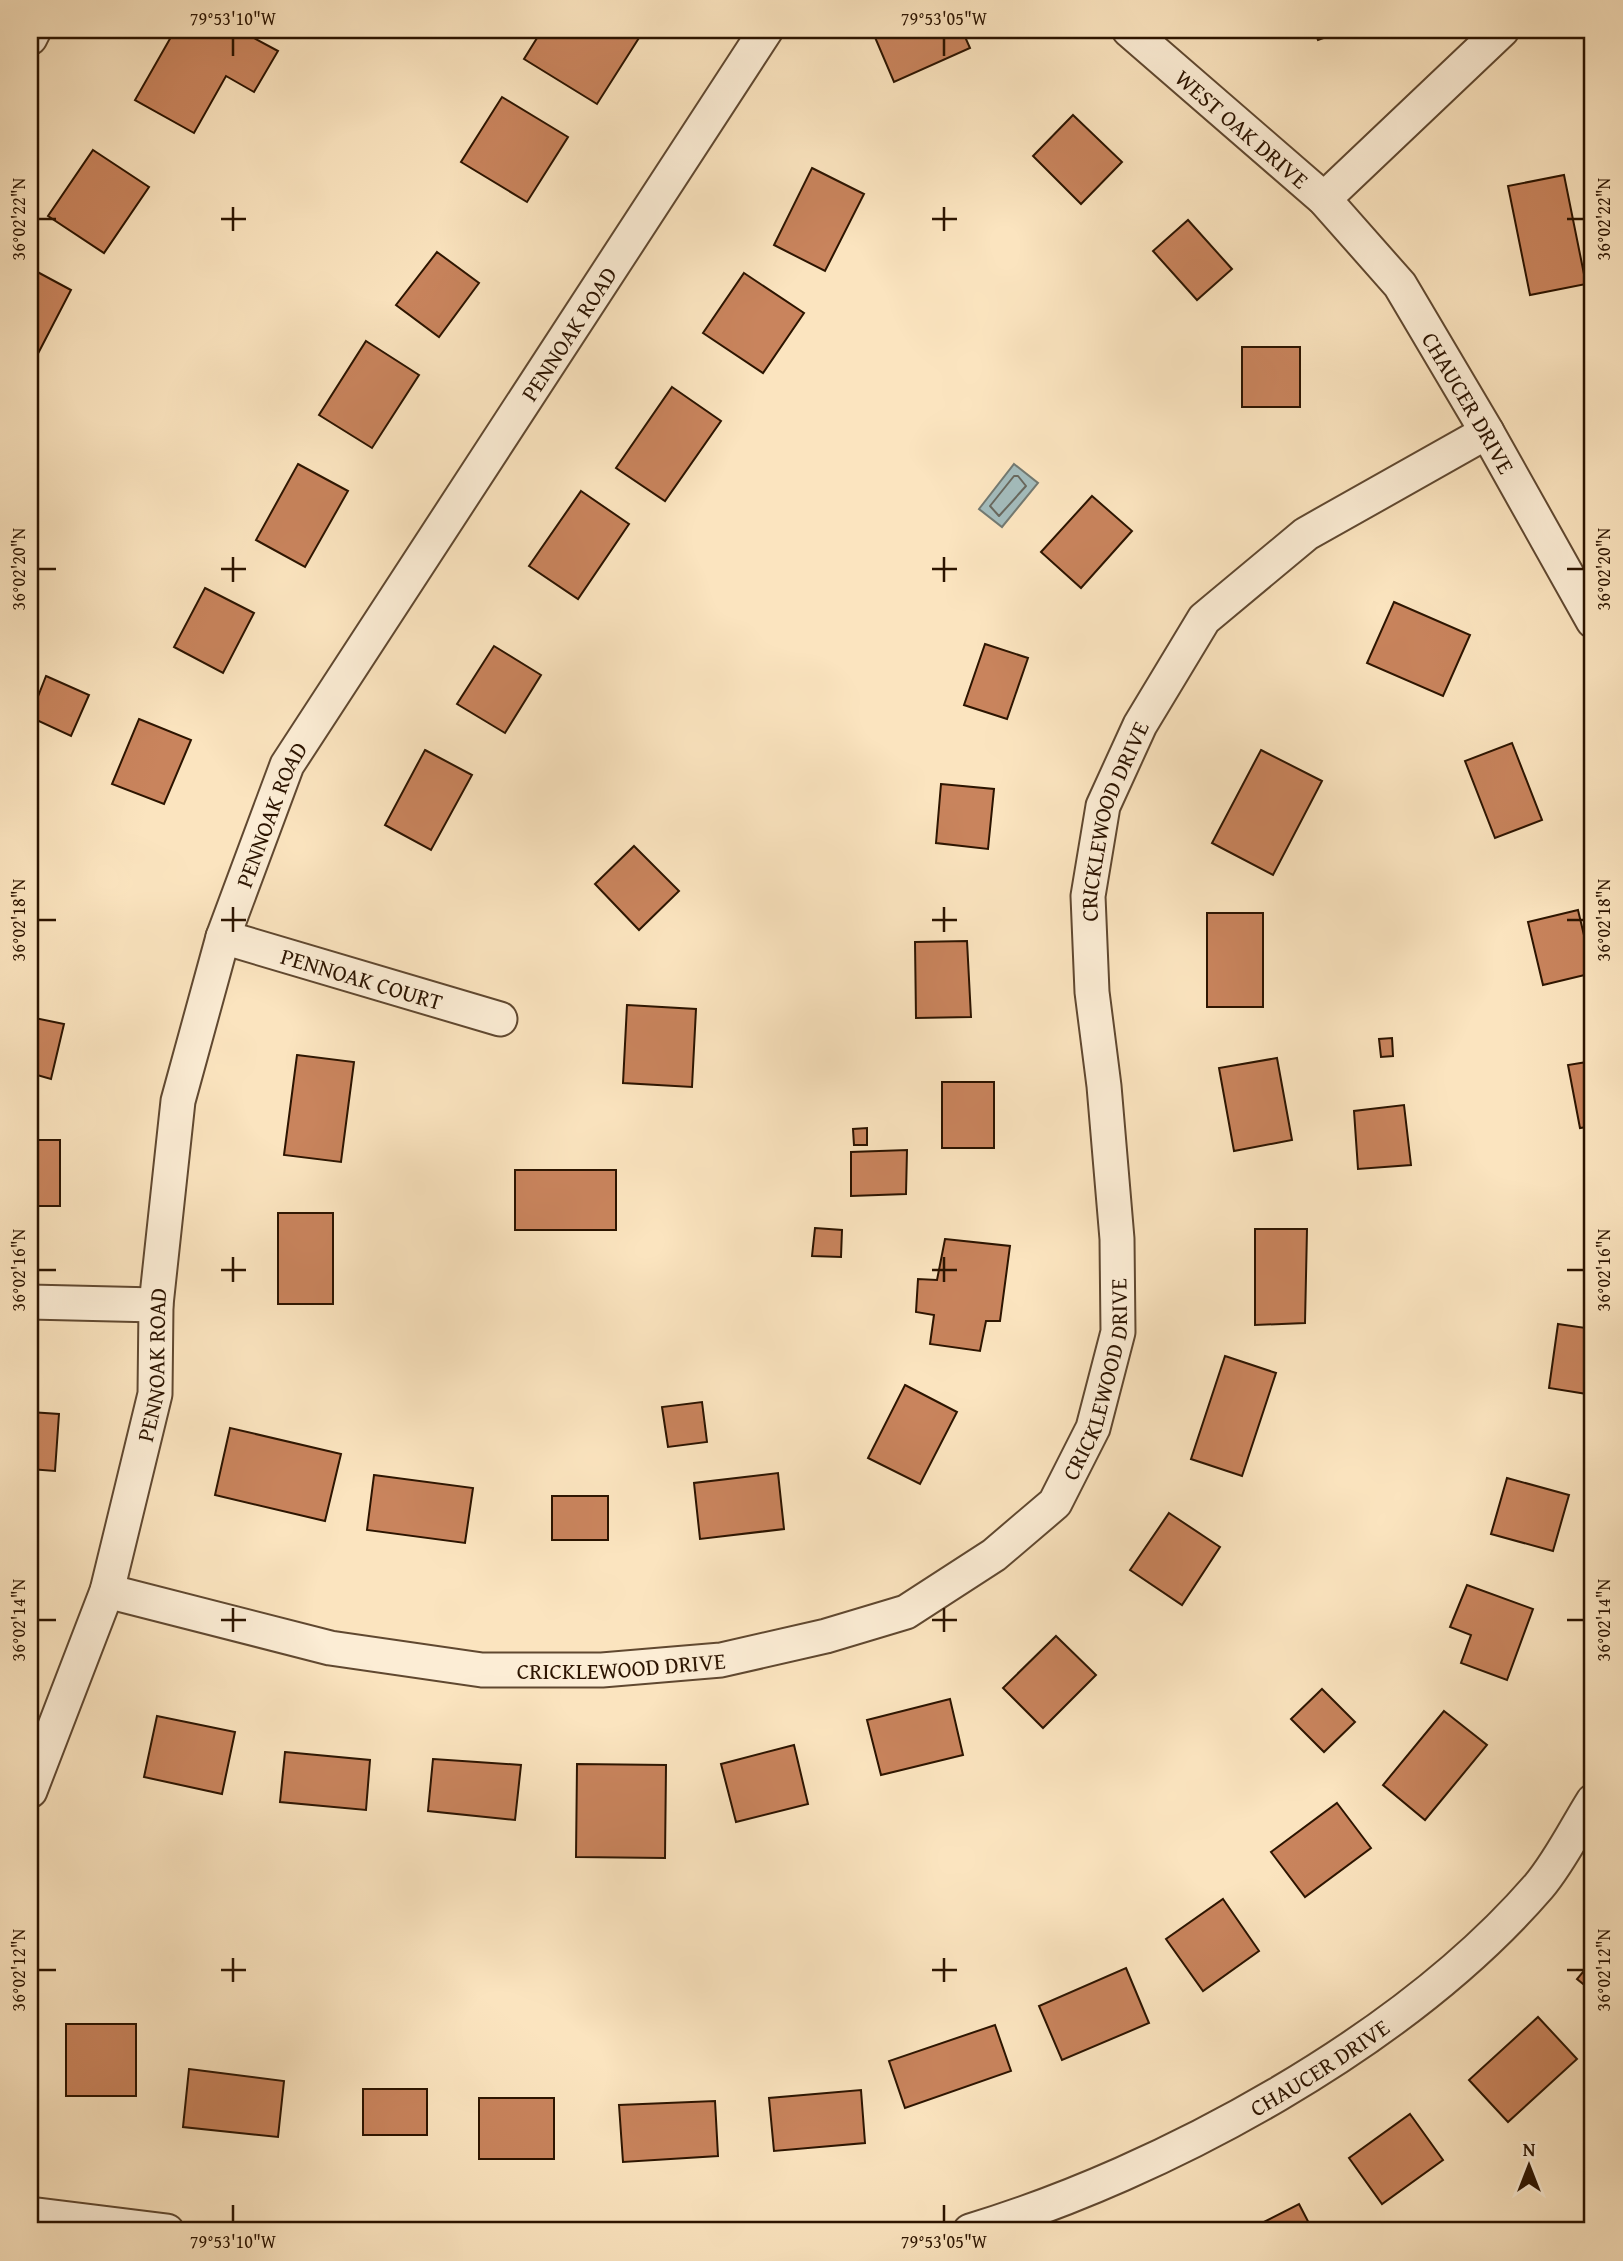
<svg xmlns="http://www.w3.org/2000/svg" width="1623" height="2261" font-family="'Gentium Book Plus',serif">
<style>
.water{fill:#a3bcbc;stroke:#737971;stroke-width:2}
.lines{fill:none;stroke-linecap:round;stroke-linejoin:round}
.shore{stroke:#68685e;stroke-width:2}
.building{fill:#c9845d;stroke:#2c1400;stroke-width:2}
.street-casing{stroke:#604830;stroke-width:37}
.street{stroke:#fcedd5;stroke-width:33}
.ticks{fill:none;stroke:#2c1400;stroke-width:2.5}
.labels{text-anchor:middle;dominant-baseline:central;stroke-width:5;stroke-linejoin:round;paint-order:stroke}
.street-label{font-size:23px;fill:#2c1400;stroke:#fcedd5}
.neatline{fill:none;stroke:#2c1400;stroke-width:2.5}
.ticks-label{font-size:18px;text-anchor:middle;fill:#2c1400}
</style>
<rect width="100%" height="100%" fill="#fbe4bf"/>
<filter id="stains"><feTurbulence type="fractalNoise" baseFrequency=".00286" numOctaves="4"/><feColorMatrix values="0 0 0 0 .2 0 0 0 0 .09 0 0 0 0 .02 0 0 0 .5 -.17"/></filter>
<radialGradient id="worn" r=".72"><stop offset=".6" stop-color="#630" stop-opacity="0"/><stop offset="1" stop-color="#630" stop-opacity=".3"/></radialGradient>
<polygon class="water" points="1014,464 1038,483 1002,527 979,509"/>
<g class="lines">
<polygon class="shore" points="1014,476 1018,476 1026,486 999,516 990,506"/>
</g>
<g class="building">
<polygon points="175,30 239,30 278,51 254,92 226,76 194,133 135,100"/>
<polygon points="542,30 568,30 574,34 576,30 644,30 597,104 524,59"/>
<polygon points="885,30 962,30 970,48 894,82 874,35"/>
<polygon points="1314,30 1346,30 1318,40"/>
<polygon points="502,97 568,137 527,202 461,162"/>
<polygon points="1073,115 1122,162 1081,204 1033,156"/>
<polygon points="93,150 149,187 104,253 48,216"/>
<polygon points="812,168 864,194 825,271 774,245"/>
<polygon points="1564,175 1586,284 1530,295 1508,186"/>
<polygon points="1188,220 1232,269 1197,300 1153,251"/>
<polygon points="437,252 479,283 439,337 396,305"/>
<polygon points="30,268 71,290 30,369"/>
<polygon points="744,273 804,313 763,373 703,333"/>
<polygon points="366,341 419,375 372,448 319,415"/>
<rect x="1242" y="347" width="58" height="60"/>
<polygon points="672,387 721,421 665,501 616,468"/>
<polygon points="298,464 348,491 305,567 256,540"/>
<polygon points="581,491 629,524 578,599 529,566"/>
<polygon points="1092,496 1132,531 1081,588 1041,552"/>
<polygon points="205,588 254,613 223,673 174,647"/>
<polygon points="1394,602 1470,635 1443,696 1367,663"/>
<polygon points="985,644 1028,658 1007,719 964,705"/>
<polygon points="494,646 541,675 505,733 457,704"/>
<polygon points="46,676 89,695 71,736 30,717"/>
<polygon points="139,719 191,740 164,804 112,784"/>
<polygon points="1512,743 1542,820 1495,838 1465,761"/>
<polygon points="425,750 472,775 431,850 385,825"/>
<polygon points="1261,750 1322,781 1273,875 1212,843"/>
<polygon points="941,784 994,789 988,849 936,843"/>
<polygon points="634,846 679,891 639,930 595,884"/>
<polygon points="1578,910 1593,973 1543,985 1528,922"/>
<rect x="1207" y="913" width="56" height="94"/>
<polygon points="967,941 971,1017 916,1018 915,942"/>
<polygon points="627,1005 696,1009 692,1087 623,1083"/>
<polygon points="30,1017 64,1024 51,1079 30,1073"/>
<polygon points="1392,1038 1393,1056 1381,1057 1379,1039"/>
<polygon points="297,1055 354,1062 341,1162 284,1155"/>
<polygon points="1277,1058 1292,1140 1234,1151 1219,1068"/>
<polygon points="1593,1061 1593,1126 1580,1128 1568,1065"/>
<rect x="942" y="1082" width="52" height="66"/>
<polygon points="1404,1105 1411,1165 1358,1169 1354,1111"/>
<polygon points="867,1128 867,1145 854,1145 853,1129"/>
<rect x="30" y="1140" width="30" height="66"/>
<polygon points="907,1150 906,1194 851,1196 851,1152"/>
<rect x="515" y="1170" width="101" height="60"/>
<rect x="1588" y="1201" width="5" height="67"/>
<rect x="278" y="1213" width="55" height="91"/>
<polygon points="815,1228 842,1230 841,1257 812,1256"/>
<polygon points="1255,1229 1307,1229 1305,1323 1255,1325"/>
<polygon points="945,1239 1010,1246 1000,1321 986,1321 980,1351 930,1344 934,1315 916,1312 918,1279 937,1280"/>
<polygon points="1558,1324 1593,1329 1593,1395 1549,1388"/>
<polygon points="1225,1356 1276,1373 1242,1476 1191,1459"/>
<polygon points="905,1385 957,1412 920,1484 868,1458"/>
<polygon points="702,1402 707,1442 668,1447 662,1407"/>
<polygon points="30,1412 59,1414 55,1471 30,1469"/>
<polygon points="230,1428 341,1454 325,1521 215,1495"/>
<polygon points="778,1473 784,1529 700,1539 694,1483"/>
<polygon points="374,1475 473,1488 465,1543 367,1530"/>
<polygon points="1507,1478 1569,1495 1553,1551 1491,1534"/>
<rect x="552" y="1496" width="56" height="44"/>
<polygon points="1169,1513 1220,1547 1182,1605 1130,1570"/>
<polygon points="1467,1585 1533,1609 1507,1680 1461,1663 1471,1635 1450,1627"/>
<polygon points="1056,1636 1096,1675 1043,1728 1003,1688"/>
<polygon points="1322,1689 1355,1722 1324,1752 1291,1719"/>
<polygon points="950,1699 963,1755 881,1775 867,1720"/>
<polygon points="1444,1711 1487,1745 1425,1820 1383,1785"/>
<polygon points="157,1716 235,1732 222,1794 144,1777"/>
<polygon points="794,1745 808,1804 736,1822 721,1764"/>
<polygon points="285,1752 370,1760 366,1810 280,1802"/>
<polygon points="433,1759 521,1765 515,1820 428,1811"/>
<polygon points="577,1764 666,1765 665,1858 576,1857"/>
<polygon points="1337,1803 1371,1848 1305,1897 1271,1852"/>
<polygon points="1223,1899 1259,1951 1203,1991 1166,1939"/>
<polygon points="1593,1960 1593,1992 1577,1979"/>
<polygon points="1126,1968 1149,2023 1062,2060 1039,2006"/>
<polygon points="1538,2017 1577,2059 1508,2122 1469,2080"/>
<rect x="66" y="2024" width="70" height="72"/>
<polygon points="995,2025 1011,2071 905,2108 889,2061"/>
<polygon points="189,2069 284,2081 278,2137 183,2127"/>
<rect x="363" y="2089" width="64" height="46"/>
<polygon points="861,2090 865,2143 774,2151 769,2098"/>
<rect x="479" y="2098" width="75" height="61"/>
<polygon points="715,2101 718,2156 623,2162 619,2105"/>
<polygon points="1410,2114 1443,2160 1382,2204 1349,2158"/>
<polygon points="1299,2204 1313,2231 1246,2231"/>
</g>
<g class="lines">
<g class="street-casing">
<g id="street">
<path id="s1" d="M1129 30 1324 199 1400 285 1487 432 1593 621"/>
<polyline points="30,38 34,30"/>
<polyline points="1324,199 1502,30"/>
<path id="s2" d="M223 937 500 1019"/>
<polyline points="30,1302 156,1305"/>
<path id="s3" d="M107 1591 330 1648 482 1670H602L721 1660 826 1636 906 1612 994 1555 1055 1503 1093 1428 1118 1332 1117 1239 1104 1086 1092 992 1088 896 1103 806 1140 725 1204 619 1306 534 1487 432"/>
<path id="s4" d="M30 1791 107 1591 155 1394 156 1305 178 1101 223 937 287 765 766 30"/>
<polyline points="30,2214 167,2231"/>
<path id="s5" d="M970 2231C1165 2172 1405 2041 1539 1886 1560 1861 1576 1828 1593 1801"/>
</g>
</g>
<use href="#street" class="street"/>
</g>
<path class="ticks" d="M233 38V56M944 38V56M233 207V231M944 207V231M38 219H56M221 219H246M932 219H957M1567 219H1584M233 557V582M944 557V582M38 569H56M221 569H246M932 569H957M1567 569H1584M233 907V932M944 907V932M38 920H56M221 920H246M932 920H957M1567 920H1584M233 1257V1282M944 1257V1282M38 1270H56M221 1270H246M932 1270H957M1567 1270H1584M233 1608V1632M944 1608V1632M38 1620H56M221 1620H246M932 1620H957M1567 1620H1584M233 1958V1982M944 1958V1982M38 1970H56M221 1970H246M932 1970H957M1567 1970H1584M233 2205V2222M944 2205V2222"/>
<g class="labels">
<g class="street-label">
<text stroke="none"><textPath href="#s1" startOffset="150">WEST OAK DRIVE</textPath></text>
<text stroke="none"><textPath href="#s4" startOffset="1580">PENNOAK ROAD</textPath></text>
<text stroke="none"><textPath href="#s1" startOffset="509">CHAUCER DRIVE</textPath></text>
<text stroke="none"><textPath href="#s4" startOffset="1013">PENNOAK ROAD</textPath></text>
<text stroke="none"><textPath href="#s3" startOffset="1699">CRICKLEWOOD DRIVE</textPath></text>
<text stroke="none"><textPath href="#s2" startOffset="145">PENNOAK COURT</textPath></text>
<text stroke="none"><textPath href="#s4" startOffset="446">PENNOAK ROAD</textPath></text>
<text stroke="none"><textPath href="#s3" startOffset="1132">CRICKLEWOOD DRIVE</textPath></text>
<text stroke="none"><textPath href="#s3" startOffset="523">CRICKLEWOOD DRIVE</textPath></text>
<text stroke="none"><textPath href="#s5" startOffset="387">CHAUCER DRIVE</textPath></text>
</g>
</g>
<rect width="1623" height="2261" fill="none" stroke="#fbe4bf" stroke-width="77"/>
<g transform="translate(1529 2166)" stroke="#fcedd5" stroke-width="5" paint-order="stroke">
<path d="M0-5L12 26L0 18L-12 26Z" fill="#2c1400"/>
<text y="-10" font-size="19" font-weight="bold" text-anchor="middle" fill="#2c1400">N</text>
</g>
<rect x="38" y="38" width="1546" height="2184" class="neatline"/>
<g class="ticks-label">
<text x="233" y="25">79°53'10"W</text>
<text x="944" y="25">79°53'05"W</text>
<text transform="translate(19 219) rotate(-90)" y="6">36°02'22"N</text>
<text transform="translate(1604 219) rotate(-90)" y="6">36°02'22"N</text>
<text transform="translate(19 569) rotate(-90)" y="6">36°02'20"N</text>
<text transform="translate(1604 569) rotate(-90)" y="6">36°02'20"N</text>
<text transform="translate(19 920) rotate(-90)" y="6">36°02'18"N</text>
<text transform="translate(1604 920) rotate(-90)" y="6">36°02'18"N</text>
<text transform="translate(19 1270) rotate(-90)" y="6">36°02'16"N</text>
<text transform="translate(1604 1270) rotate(-90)" y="6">36°02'16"N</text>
<text transform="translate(19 1620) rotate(-90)" y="6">36°02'14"N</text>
<text transform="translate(1604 1620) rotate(-90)" y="6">36°02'14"N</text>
<text transform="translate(19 1970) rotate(-90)" y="6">36°02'12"N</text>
<text transform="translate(1604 1970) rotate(-90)" y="6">36°02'12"N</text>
<text x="233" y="2248">79°53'10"W</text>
<text x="944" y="2248">79°53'05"W</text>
</g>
<rect width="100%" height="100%" filter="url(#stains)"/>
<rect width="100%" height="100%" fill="url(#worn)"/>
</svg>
